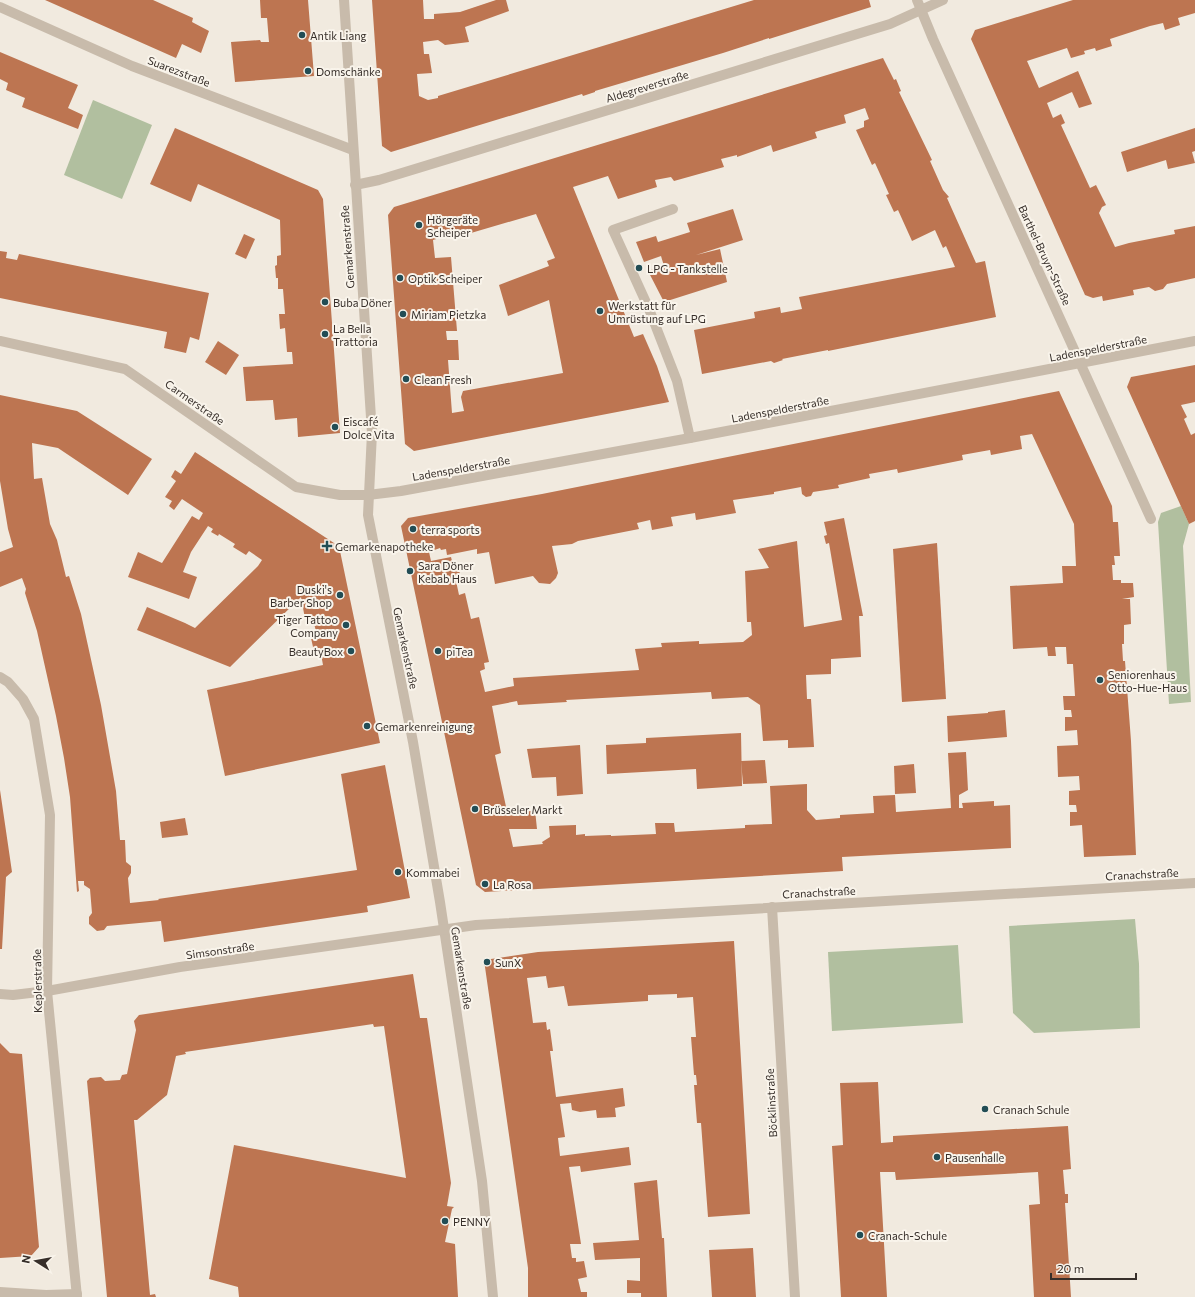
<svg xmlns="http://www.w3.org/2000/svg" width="1195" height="1297" font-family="Commissioner,sans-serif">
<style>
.green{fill:#b1bf9f}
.building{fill:#bd7551;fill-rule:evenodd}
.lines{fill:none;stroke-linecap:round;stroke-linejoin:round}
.service{stroke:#c8bbab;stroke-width:10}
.minor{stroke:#c8bbab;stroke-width:10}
.poi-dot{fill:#224d55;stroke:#f9f4eb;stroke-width:1.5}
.labels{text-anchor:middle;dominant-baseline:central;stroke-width:4;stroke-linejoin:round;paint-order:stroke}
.poi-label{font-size:11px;fill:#372f2a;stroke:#f9f4eb;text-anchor:start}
.street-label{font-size:11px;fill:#372f2a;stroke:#f9f4eb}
</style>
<rect width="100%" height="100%" fill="#f1eadf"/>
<g class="green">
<polygon points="93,100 152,125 122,199 64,175"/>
<polygon points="1181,506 1189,524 1183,546 1191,702 1169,704 1158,522 1161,513"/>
<polygon points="1135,919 1139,964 1140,1028 1034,1033 1013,1013 1009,926"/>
<polygon points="958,945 963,1023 832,1031 828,952"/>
</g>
<g class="building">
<polygon points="45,0 153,0 193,18 192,22 209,31 201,53 182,44 176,58"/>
<polygon points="260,0 308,0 314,76 235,82 231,42 260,40 261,42 269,42 267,18 261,18"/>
<polygon points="372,0 423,0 424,19 434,19 434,14 460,12 496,0 506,0 509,11 465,27 469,42 445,45 438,40 423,42 424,54 429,54 432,73 417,74 419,96 428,100 438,98 438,96 754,0 869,0 871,7 769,39 769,38 723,53 595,91 595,92 583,96 582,94 391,152 382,146"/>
<polygon points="1073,0 1195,0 1195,13 1178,18 1180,25 1165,30 1163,23 1150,26 1110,39 1112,46 1096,51 1095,48 1084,51 1085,54 1071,58 1067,48 1027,61 1039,88 1078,71 1092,104 1079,108 1072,92 1047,103 1053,118 1061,114 1065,123 1061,125 1090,188 1096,185 1106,205 1102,207 1099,213 1115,247 1129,243 1175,234 1174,230 1195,226 1195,278 1167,284 1163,289 1155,291 1149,287 1133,290 1134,295 1103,301 1102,296 1093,298 1085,295 971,39 975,30"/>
<polygon points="0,52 78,85 68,108 83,115 78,129 22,107 25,98 6,90 8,83 0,79"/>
<path d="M883 58 894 80 896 79 901 91 899 92 932 160 930 161 943 190 949 197 947 198 976 263 985 261 996 317 828 351V350L782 359 783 360 774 363 771 361 702 374 694 330 755 318 754 312 780 307 781 313 802 309 799 297 955 267 946 246 943 248 935 230 912 241 898 210 894 212 886 195 889 194 875 163 872 165 856 130 864 127V121L869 119 865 108 844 115 846 123 815 132 817 138 773 152 771 145 737 157V155L721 159 724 167 674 181 671 177 655 180 657 187 618 199 608 176 573 187 634 337 643 334 657 366 669 402 414 451 405 444 388 215 394 207ZM536 214 555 258 547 261 549 266 499 285 508 316 549 300 563 373 463 391 461 397 464 411 452 413 448 360H459L458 340H447L446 331H457L451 257 435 258 433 240 453 234 454 238Z"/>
<polygon points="175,128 318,190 323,199 340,433 298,437 297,418 275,420 273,400 246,401 243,367 293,364 292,352 287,352 285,328 280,329 279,314 285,314 283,289 278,289 278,278 276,278 275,266 277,265 277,256 281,255 280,220 198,184 191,202 150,184"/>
<polygon points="1195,128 1195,151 1192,152 1195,163 1168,169 1166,160 1127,172 1121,152"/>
<polygon points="733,209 743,240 696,255 720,249 727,282 664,302 648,271 664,266 661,256 644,262 636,242 656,236 658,242 690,232 687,223"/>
<polygon points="244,234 255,239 246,259 235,254"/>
<polygon points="0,251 7,252 6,258 17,260 19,254 209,293 199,340 190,337 186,353 164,348 167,332 0,298"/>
<polygon points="218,341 239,355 226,375 205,362"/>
<polygon points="1195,365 1195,402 1181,405 1187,417 1184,419 1191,435 1195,433 1195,521 1189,524 1127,387 1131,377"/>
<polygon points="1059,391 1112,506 1113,522 1118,522 1120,556 1114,556 1115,565 1112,565 1113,580 1121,580 1121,583 1133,583 1134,597 1122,599 1130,599 1131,624 1124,625 1124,644 1122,644 1123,661 1125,661 1131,741 1136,855 1084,857 1082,825 1070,826 1070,812 1077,812 1076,805 1069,805 1069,791 1080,790 1079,776 1058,777 1057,746 1078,745 1077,730 1065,731 1065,717 1072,717 1071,710 1064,710 1063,696 1075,696 1073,664 1067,664 1066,647 1055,647 1056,656 1048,656 1047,647 1013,649 1010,586 1063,583 1062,566 1076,566 1074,524 1032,434 1020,436 1022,449 991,455 990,450 962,455 963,460 898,473 897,469 869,474 870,478 838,485 839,488 813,492 811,496 806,497 802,494 801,487 774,492 774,494 733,500 736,513 696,520 695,513 671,517 673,526 652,530 650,520 637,523 639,529 578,541 572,544 552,546 558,573 556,578 550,584 539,583 533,576 495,584 489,552 477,554 477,549 447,555 446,549 441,550 440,548 429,552 431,561 451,557 454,569 459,568 460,575 455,576 459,595 465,593 471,619 479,617 489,662 484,663 485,669 480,671 485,692 514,686 513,678 639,670 635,649 662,647 661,643 699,641 699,644 743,642 752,635 751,622 747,622 745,571 769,568 758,549 797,541 804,627 842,620 829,543 826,544 824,536 827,535 824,522 844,518 863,616 859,616 861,657 831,659 831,674 806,675 807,699 811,699 814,747 788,748 788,740 763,741 760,705 748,697 712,699 711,692 566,700 567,702 518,705 517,701 492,706 501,753 495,755 508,816 535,810 537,829 509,829 513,847 543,844 542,842 550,837 549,826 576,825 576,835 585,834 585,836 611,835 611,836 656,834 655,823 674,823 675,832 745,828 745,825 772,824 770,786 807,784 807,810 816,820 840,818 840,815 874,813 873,796 895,795 896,812 951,808 948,753 966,752 968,790 959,795 959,808 963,808 962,803 994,801 994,806 1010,805 1011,848 842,857 843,871 485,892 476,885 401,526 408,518 542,494"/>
<polygon points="0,395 77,411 152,459 128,495 58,448 32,443 34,479 42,478 50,524 57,540 66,577 69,576 81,614 101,705 116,791 120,840 125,840 126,862 131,866 131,873 128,878 130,903 159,900 158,899 357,870 341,774 385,765 410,898 367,906 368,912 164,942 161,921 107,926 104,930 97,931 89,924 89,917 92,913 90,889 84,885 84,881 78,881 79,891 77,892 70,797 64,758 56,716 37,631 25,593 26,589 22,578 0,587 0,552 13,547 8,529 0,481"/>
<polygon points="195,452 334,543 340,551 380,743 225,776 207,690 323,665 321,654 315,656 311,638 317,636 314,623 306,624 301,597 230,667 137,630 147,607 185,623 195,628 258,566 262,560 249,551 246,555 233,547 235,544 219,534 218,536 211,532 213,529 208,526 191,552 183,572 197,577 189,599 128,577 138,552 162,563 192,516 199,520 203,513 182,499 174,510 169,506 172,501 165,497 176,481 171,477 175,470 181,474"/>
<polygon points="937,543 946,699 902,702 893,549"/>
<polygon points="1005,710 1007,737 948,742 947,716 988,713 988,712"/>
<polygon points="741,733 742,786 697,789 696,769 607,774 606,745 646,743 646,738"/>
<polygon points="580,745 583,794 557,796 556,777 532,778 527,749"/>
<polygon points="765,760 767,783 743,784 741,761"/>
<polygon points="914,764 916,793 895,794 894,766"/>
<polygon points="0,790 12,872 6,877 2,949 0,949"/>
<polygon points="185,818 188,835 162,838 160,822"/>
<polygon points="734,941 750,1214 708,1217 701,1123 697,1123 694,1085 697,1085 696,1075 694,1075 691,1037 696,1037 693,997 677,998 677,994 648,995 648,1001 568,1006 564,986 548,988 546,976 527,978 533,1023 546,1022 547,1030 550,1029 553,1051 550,1051 556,1097 623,1088 625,1106 615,1108 616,1117 597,1118 596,1110 580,1112 572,1110 571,1103 560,1104 565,1137 558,1138 560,1156 629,1147 631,1165 581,1172 580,1166 569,1167 581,1244 570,1244 572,1258 576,1258 576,1262 584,1261 587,1277 578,1279 581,1292 587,1292 587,1297 528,1297 528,1268 484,960 538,952"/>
<polygon points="413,974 420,1018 427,1018 451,1183 447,1206 454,1207 452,1209 445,1242 455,1244 458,1297 239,1297 238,1287 209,1279 234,1145 406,1178 384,1026 374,1027 373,1024 185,1052 186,1054 176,1056 167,1095 137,1120 134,1120 150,1295 155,1294 156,1297 107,1297 87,1081 90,1078 101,1077 105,1081 120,1080 122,1075 127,1074 136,1030 134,1021 139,1015"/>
<polygon points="0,1043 10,1053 22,1054 39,1247 31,1256 0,1258"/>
<polygon points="878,1082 881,1143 893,1142 893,1136 1068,1126 1071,1169 1063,1170 1065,1194 1068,1194 1068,1203 1065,1203 1071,1297 1034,1297 1029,1205 1040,1204 1038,1172 896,1180 895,1172 880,1172 887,1297 841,1297 832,1146 843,1145 840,1083"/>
<polygon points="657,1180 662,1238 664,1238 667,1297 641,1297 641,1293 627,1293 627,1280 640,1281 640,1258 595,1260 593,1243 639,1240 634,1183"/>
<polygon points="753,1248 756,1297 712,1297 709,1250"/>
</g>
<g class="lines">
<polyline class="service" points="673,209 613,230 649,309 677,381 690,438"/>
<g class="minor">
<polyline points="344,0 372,433 368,515 413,742 440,902 482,1181 493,1297"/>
<polyline points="917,0 933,39 1151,519"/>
<polyline points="0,7 132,66 353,150"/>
<polyline points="355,185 379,180 890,24 943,0"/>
<polyline points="0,341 125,369 296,487 340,495 368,495 401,491 690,438 1195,341"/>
<polyline points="0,677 8,682 23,699 34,719 50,815 47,991 77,1297"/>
<polyline points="772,907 795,1297"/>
<polyline points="0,994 13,995 47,991 180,967 476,925 1195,883"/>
<polyline points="0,1292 46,1295 77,1294"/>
</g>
</g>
<g class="poi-dot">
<circle cx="302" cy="35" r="4"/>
<circle cx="308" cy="71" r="4"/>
<circle cx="419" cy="225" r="4"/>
<circle cx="639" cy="268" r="4"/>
<circle cx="400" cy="278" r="4"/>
<circle cx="325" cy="302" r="4"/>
<circle cx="600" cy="311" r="4"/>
<circle cx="403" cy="314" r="4"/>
<circle cx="325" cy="334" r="4"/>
<circle cx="406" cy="379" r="4"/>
<circle cx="335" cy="427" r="4"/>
<circle cx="413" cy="529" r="4"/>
<path d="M325 540h4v4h4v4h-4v4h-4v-4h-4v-4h4z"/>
<circle cx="410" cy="571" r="4"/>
<circle cx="340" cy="595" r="4"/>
<circle cx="346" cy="625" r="4"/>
<circle cx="351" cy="651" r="4"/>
<circle cx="438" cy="651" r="4"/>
<circle cx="1100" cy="680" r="4"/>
<circle cx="367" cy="726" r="4"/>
<circle cx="475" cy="809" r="4"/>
<circle cx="398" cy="872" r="4"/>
<circle cx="485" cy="884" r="4"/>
<circle cx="487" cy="962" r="4"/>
<circle cx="985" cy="1109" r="4"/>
<circle cx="937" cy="1157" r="4"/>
<circle cx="445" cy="1221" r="4"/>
<circle cx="860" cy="1235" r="4"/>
</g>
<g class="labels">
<g class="poi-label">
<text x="310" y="35">Antik Liang</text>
<text x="316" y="71">Domschänke</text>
<text x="427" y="219">Hörgeräte<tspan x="427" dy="13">Scheiper</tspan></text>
<text x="647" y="268">LPG - Tankstelle</text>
<text x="408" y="278">Optik Scheiper</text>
<text x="333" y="302">Buba Döner</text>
<text x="608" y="305">Werkstatt für<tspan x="608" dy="13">Umrüstung auf LPG</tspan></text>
<text x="411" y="314">Miriam Pietzka</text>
<text x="333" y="328">La Bella<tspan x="333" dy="13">Trattoria</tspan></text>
<text x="414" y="379">Clean Fresh</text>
<text x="343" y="421">Eiscafé<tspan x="343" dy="13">Dolce Vita</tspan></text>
<text x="421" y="529">terra sports</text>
<text x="335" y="546">Gemarkenapotheke</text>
<text x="418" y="565">Sara Döner<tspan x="418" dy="13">Kebab Haus</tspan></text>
<text x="332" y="589" text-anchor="end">Duski's<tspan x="332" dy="13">Barber Shop</tspan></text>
<text x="338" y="619" text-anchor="end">Tiger Tattoo<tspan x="338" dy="13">Company</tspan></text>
<text x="343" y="651" text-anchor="end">BeautyBox</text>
<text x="446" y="651">piTea</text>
<text x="1108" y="674">Seniorenhaus<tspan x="1108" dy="13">Otto-Hue-Haus</tspan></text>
<text x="375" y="726">Gemarkenreinigung</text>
<text x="483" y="809">Brüsseler Markt</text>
<text x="406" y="872">Kommabei</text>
<text x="493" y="884">La Rosa</text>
<text x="495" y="962">SunX</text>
<text x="993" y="1109">Cranach Schule</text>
<text x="945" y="1157">Pausenhalle</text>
<text x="453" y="1221">PENNY</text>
<text x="868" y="1235">Cranach-Schule</text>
</g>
<g class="street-label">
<text transform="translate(179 71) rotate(21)">Suarezstraße</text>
<text transform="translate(647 86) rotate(-17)">Aldegreverstraße</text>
<text transform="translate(347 247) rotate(-94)">Gemarkenstraße</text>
<text transform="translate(1045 255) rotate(65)">Barthel-Bruyn-Straße</text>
<text transform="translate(1098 348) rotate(-11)">Ladenspelderstraße</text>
<text transform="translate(195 402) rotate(35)">Carmerstraße</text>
<text transform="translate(780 409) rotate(-11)">Ladenspelderstraße</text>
<text transform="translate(461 468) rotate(-10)">Ladenspelderstraße</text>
<text transform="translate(406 648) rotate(78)">Gemarkenstraße</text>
<text transform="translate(1142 874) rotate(-3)">Cranachstraße</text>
<text transform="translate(819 892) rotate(-3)">Cranachstraße</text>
<text transform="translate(220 950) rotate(-8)">Simsonstraße</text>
<text transform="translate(462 968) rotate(81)">Gemarkenstraße</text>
<text transform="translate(37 981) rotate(-91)">Keplerstraße</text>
<text transform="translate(771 1103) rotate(-93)">Böcklinstraße</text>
</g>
</g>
<g transform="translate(36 1261) rotate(281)" stroke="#f9f4eb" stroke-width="3" paint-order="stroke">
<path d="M0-3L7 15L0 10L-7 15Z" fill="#372f2a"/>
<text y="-6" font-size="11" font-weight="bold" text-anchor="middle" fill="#372f2a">N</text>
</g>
<path d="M1051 1273v6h85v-6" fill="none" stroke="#372f2a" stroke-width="2"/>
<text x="1057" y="1273" font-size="12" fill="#372f2a" stroke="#f9f4eb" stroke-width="3" paint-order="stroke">20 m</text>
</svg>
